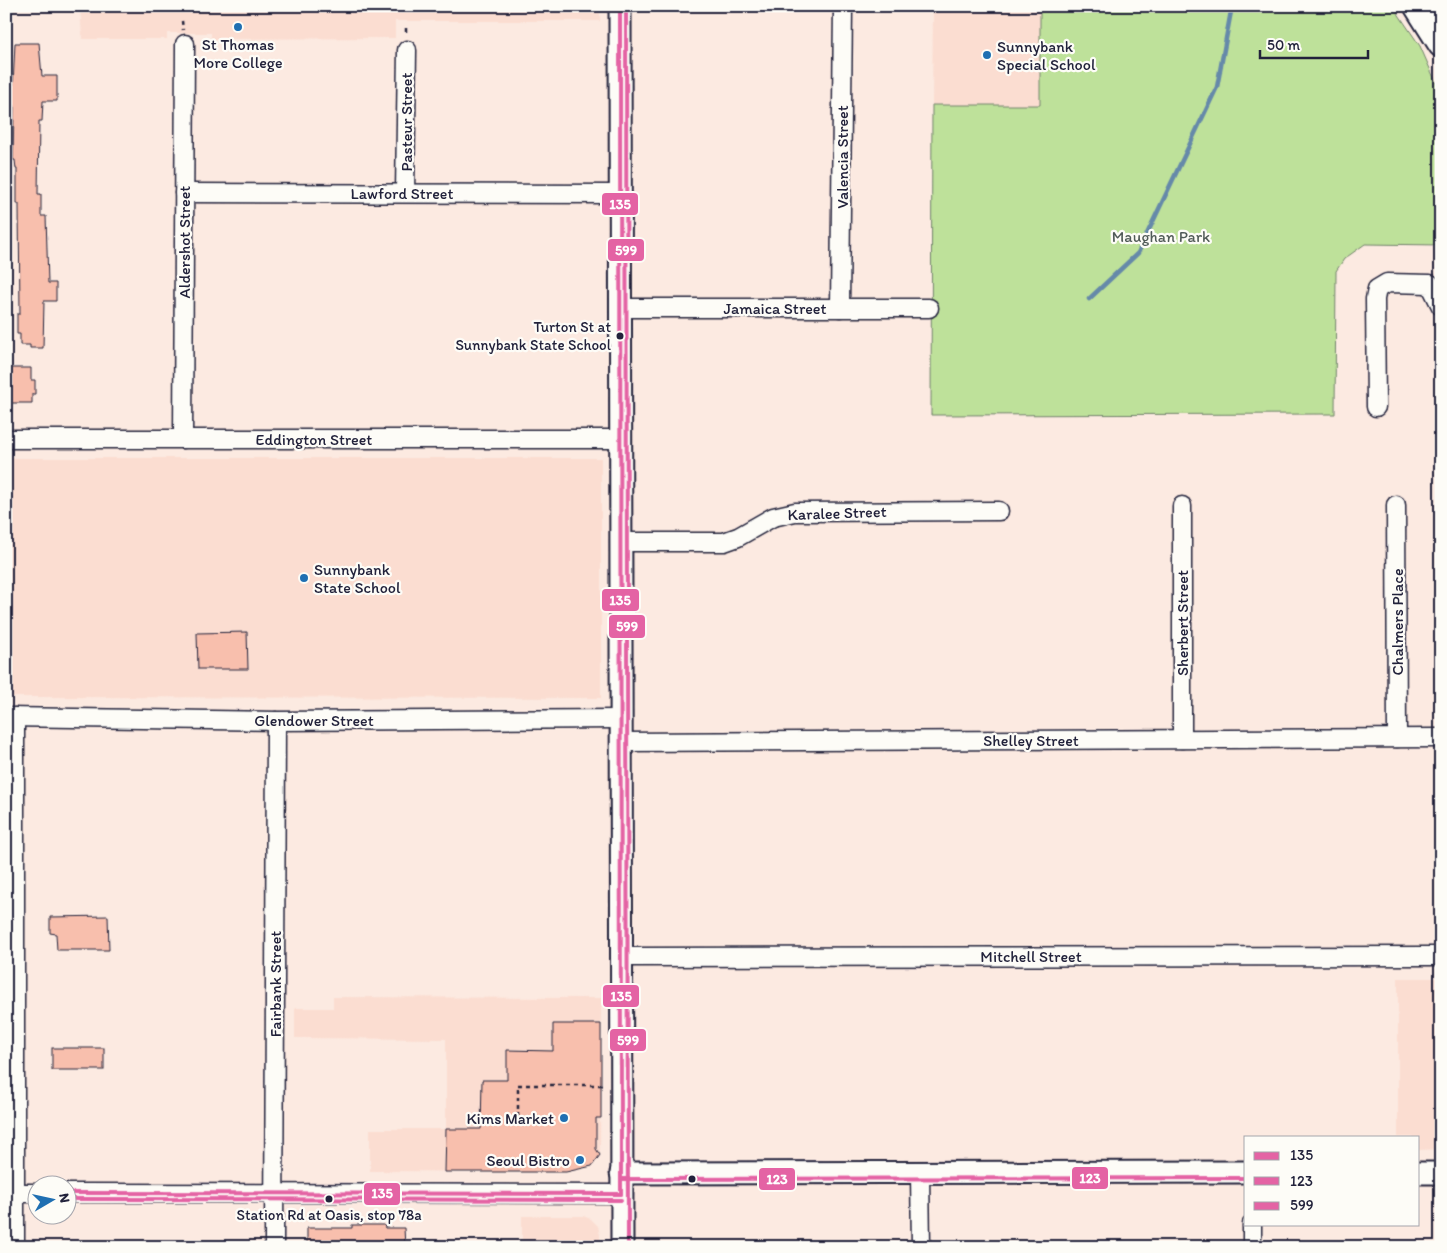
<svg xmlns="http://www.w3.org/2000/svg" width="1447" height="1253" font-family="Itim,sans-serif">
<style>
.built{fill:#fbddd1}
.green{fill:#bee19a;stroke:#70826a}
.lines{fill:none;stroke-linecap:round;stroke-linejoin:round}
.stream{stroke:#6589a9;stroke-width:4.5}
.building{fill:#f8bfad;stroke:#22223b}
.minor-casing{stroke:#22223b;stroke-width:21}
.tertiary-casing{stroke:#22223b;stroke-width:25}
.secondary-casing{stroke:#22223b;stroke-width:29}
.path{stroke:#22223b;stroke-width:2.5;stroke-dasharray:4 4;stroke-linecap:butt}
.minor{stroke:#fdfcf7;stroke-width:18}
.tertiary{stroke:#fdfcf7;stroke-width:21}
.secondary{stroke:#fdfcf7;stroke-width:25}
.bus-1-casing{stroke:#fdfcf7;stroke-width:8}
.bus-2-casing{stroke:#fdfcf7;stroke-width:8}
.bus-3-casing{stroke:#fdfcf7;stroke-width:8}
.bus-1{stroke:#e463a4;stroke-width:4}
.bus-2{stroke:#e463a4;stroke-width:4}
.bus-3{stroke:#e463a4;stroke-width:4}
.poi-dot{fill:#1f6fb2;stroke:#fdfcf7;stroke-width:2}
.bus-dot{fill:#22223b;stroke:#fdfcf7;stroke-width:2}
.labels{text-anchor:middle;dominant-baseline:central;stroke-width:4.5;stroke-linejoin:round;paint-order:stroke}
.bus-label{font-size:15px;fill:#22223b;stroke:#fdfcf7;text-anchor:end}
.poi-label{font-size:16px;fill:#22223b;stroke:#fdfcf7;text-anchor:start}
.street-label{font-size:16px;fill:#22223b;stroke:#fdfcf7}
.park-label{font-size:16px;fill:#515b58;stroke:#fdfcf7}
.line-badge{stroke:#fdfcf7;stroke-width:2}
.badge-label{font-size:14px;text-anchor:middle;font-weight:bold;fill:#fff}
</style>
<rect width="100%" height="100%" fill="#fceae1"/>
<filter id="ink" filterUnits="userSpaceOnUse"><feTurbulence type="fractalNoise" baseFrequency=".02" numOctaves="2"/><feDisplacementMap in="SourceGraphic" scale="10" xChannelSelector="R" yChannelSelector="G"/><feConvolveMatrix kernelMatrix="1 2 1 2 8 2 1 2 1" color-interpolation-filters="sRGB"/></filter>
<g filter="url(#ink)">
<g class="built">
<polygon points="80,6 600,6 600,21 395,21 395,38 211,39 211,33 167,33 167,39 82,39"/>
<polygon points="933,6 1040,6 1040,105 932,105"/>
<polygon points="6,458 601,458 601,698 6,697"/>
<polygon points="1398,978 1441,978 1441,1149 1418,1150 1418,1137 1398,1137"/>
<polygon points="333,997 601,998 600,1155 592,1166 566,1172 370,1171 370,1129 446,1129 446,1039 295,1038 295,1008 333,1008"/>
<polygon points="522,1216 583,1216 591,1219 598,1226 600,1235 600,1247 522,1247"/>
</g>
<polygon class="green" points="1040,6 1393,6 1420,46 1441,94 1441,245 1365,244 1344,259 1336,271 1335,414 931,415 932,105 1040,105"/>
<g class="lines">
<polyline class="stream" points="1089,299 1138,253 1217,87 1232,6"/>
</g>
<g class="building">
<polygon points="15,43 39,43 42,76 57,76 57,101 43,101 42,121 39,121 38,194 41,194 41,216 46,216 48,283 56,283 56,301 44,301 43,348 30,348 30,345 20,345 20,334 17,334 17,314 20,314 19,204 17,204 17,169 16,169 15,160 13,160 14,106 9,106 9,85 13,85"/>
<polygon points="11,368 31,368 31,380 35,380 35,394 32,394 32,403 6,403 6,381 11,381"/>
<polygon points="247,632 248,669 198,669 197,633"/>
<polygon points="108,916 109,950 57,950 56,934 50,933 50,917"/>
<polygon points="553,1024 601,1024 601,1118 596,1118 596,1149 600,1155 592,1166 566,1172 445,1172 446,1129 481,1129 482,1080 507,1080 507,1050 553,1051"/>
<rect x="52" y="1048" width="52" height="22"/>
<polygon points="352,1225 384,1225 385,1228 404,1228 405,1247 307,1247 307,1228 352,1228"/>
</g>
<g class="lines">
<g class="minor-casing">
<g id="minor">
<polyline points="184,193 621,194"/>
<polyline points="405,193 407,50"/>
<polyline points="621,308 929,308"/>
<polyline points="840,308 843,6"/>
<polyline points="1376,407 1375,299 1377,289 1387,283 1430,284 1441,306"/>
<polyline points="6,439 621,439"/>
<polyline points="183,439 185,44"/>
<polyline points="1396,505 1397,738"/>
<polyline points="621,542 724,542 738,537 773,517 795,512 999,511"/>
<polyline points="6,717 276,721 621,719"/>
<polyline points="1182,739 1182,506"/>
<polyline points="621,742 1441,738"/>
<polyline points="622,957 1441,956"/>
<polyline points="920,1173 921,1247"/>
<polyline points="6,1193 38,1193"/>
<polyline points="68,1193 621,1194"/>
<polyline points="1252,1224 1252,1247"/>
<polyline points="15,1247 15,717"/>
<polyline points="274,1247 276,721"/>
</g>
</g>
<g class="tertiary-casing">
<g id="tertiary">
<polyline points="620,6 622,1247"/>
<polyline points="621,1173 1246,1172"/>
<polyline points="1418,1173 1441,1173"/>
</g>
</g>
<g class="secondary-casing">
<polyline id="secondary" points="1417,6 1441,44"/>
</g>
<g class="path">
<polyline points="182,21 183,30"/>
<polyline points="406,28 406,36"/>
<polyline points="518,1125 518,1085 603,1085"/>
</g>
<use href="#minor" class="minor"/>
<use href="#tertiary" class="tertiary"/>
<use href="#secondary" class="secondary"/>
<g class="bus-1-casing">
<g id="bus-1">
<polyline points="620,6 621,1194"/>
<polyline points="68,1193 621,1194"/>
</g>
</g>
<g class="bus-2-casing">
<g id="bus-2">
<polyline points="621,1179 1246,1178"/>
<polyline points="68,1199 621,1200"/>
</g>
</g>
<g class="bus-3-casing">
<polyline id="bus-3" points="626,6 628,1247"/>
</g>
<use href="#bus-1" class="bus-1"/>
<use href="#bus-2" class="bus-2"/>
<use href="#bus-3" class="bus-3"/>
</g>
</g>
<g class="poi-dot">
<circle cx="238" cy="27" r="5"/>
<circle cx="987" cy="55" r="5"/>
<circle cx="304" cy="578" r="5"/>
<circle cx="564" cy="1118" r="5"/>
<circle cx="580" cy="1160" r="5"/>
</g>
<g class="bus-dot">
<circle cx="620" cy="336" r="4.5"/>
<circle cx="692" cy="1179" r="4.5"/>
<circle cx="329" cy="1199" r="4.5"/>
</g>
<g class="labels">
<g class="bus-label">
<text x="611" y="327">Turton St at<tspan x="611" dy="18">Sunnybank State School</tspan></text>
<text x="329" y="1215" text-anchor="middle">Station Rd at Oasis, stop 78a</text>
</g>
<g class="poi-label">
<text x="238" y="44" text-anchor="middle">St Thomas<tspan x="238" dy="18">More College</tspan></text>
<text x="997" y="46">Sunnybank<tspan x="997" dy="18">Special School</tspan></text>
<text x="314" y="569">Sunnybank<tspan x="314" dy="18">State School</tspan></text>
<text x="554" y="1118" text-anchor="end">Kims Market</text>
<text x="570" y="1160" text-anchor="end">Seoul Bistro</text>
</g>
<g class="street-label">
<text transform="translate(406 122) rotate(-90)">Pasteur Street</text>
<text transform="translate(842 157) rotate(-90)">Valencia Street</text>
<text x="402" y="193">Lawford Street</text>
<text transform="translate(184 242) rotate(-90)">Aldershot Street</text>
<text x="775" y="308">Jamaica Street</text>
<text x="314" y="439">Eddington Street</text>
<text transform="translate(837 513) rotate(-2)">Karalee Street</text>
<text transform="translate(1397 622) rotate(-90)">Chalmers Place</text>
<text transform="translate(1182 623) rotate(-90)">Sherbert Street</text>
<text x="314" y="720">Glendower Street</text>
<text x="1031" y="740">Shelley Street</text>
<text x="1031" y="956">Mitchell Street</text>
<text transform="translate(275 984) rotate(-90)">Fairbank Street</text>
</g>
<g class="park-label">
<text x="1161" y="236">Maughan Park</text>
</g>
</g>
<g class="line-badge">
<rect x="601" y="192" width="38" height="24" rx="5" fill="#e463a4"/>
<rect x="607" y="238" width="38" height="24" rx="5" fill="#e463a4"/>
<rect x="601" y="588" width="39" height="24" rx="5" fill="#e463a4"/>
<rect x="608" y="614" width="38" height="25" rx="5" fill="#e463a4"/>
<rect x="602" y="984" width="38" height="24" rx="5" fill="#e463a4"/>
<rect x="609" y="1028" width="38" height="24" rx="5" fill="#e463a4"/>
<rect x="1071" y="1166" width="38" height="24" rx="5" fill="#e463a4"/>
<rect x="758" y="1167" width="38" height="24" rx="5" fill="#e463a4"/>
<rect x="363" y="1182" width="38" height="24" rx="5" fill="#e463a4"/>
</g>
<g class="badge-label">
<text x="620" y="209">135</text>
<text x="626" y="255">599</text>
<text x="620" y="605">135</text>
<text x="627" y="631">599</text>
<text x="621" y="1001">135</text>
<text x="628" y="1045">599</text>
<text x="1090" y="1183">123</text>
<text x="777" y="1184">123</text>
<text x="382" y="1198">135</text>
</g>
<rect width="1447" height="1253" fill="none" stroke="#fdfcf7" stroke-width="25"/>
<rect x="12" y="12" width="1422" height="1228" fill="none" stroke="#22223b" stroke-width="2" filter="url(#ink)"/>
<rect x="1244" y="1136" width="175" height="90" fill="#fdfcf7" stroke="#a5a5ac"/>
<rect x="1254" y="1152" width="25" height="8" fill="#e463a4" stroke="#a5a5ac"/>
<text x="1290" y="1160" font-size="15" fill="#22223b">135</text>
<rect x="1254" y="1177" width="25" height="8" fill="#e463a4" stroke="#a5a5ac"/>
<text x="1290" y="1186" font-size="15" fill="#22223b">123</text>
<rect x="1254" y="1202" width="25" height="8" fill="#e463a4" stroke="#a5a5ac"/>
<text x="1290" y="1210" font-size="15" fill="#22223b">599</text>
<g transform="translate(52 1200) rotate(81)"><circle r="24" fill="#fdfcf7" stroke="#a5a5ac"/>
<path d="M0-4L9 19L0 12L-9 19Z" fill="#1f6fb2"/>
<text y="-8" font-size="14" font-weight="bold" text-anchor="middle" fill="#22223b">N</text>
</g>
<path d="M1260 50v8h108v-8" fill="none" stroke="#22223b" stroke-width="2.5"/>
<text x="1267" y="50" font-size="15" fill="#22223b" stroke="#fdfcf7" stroke-width="4" paint-order="stroke">50 m</text>
</svg>
